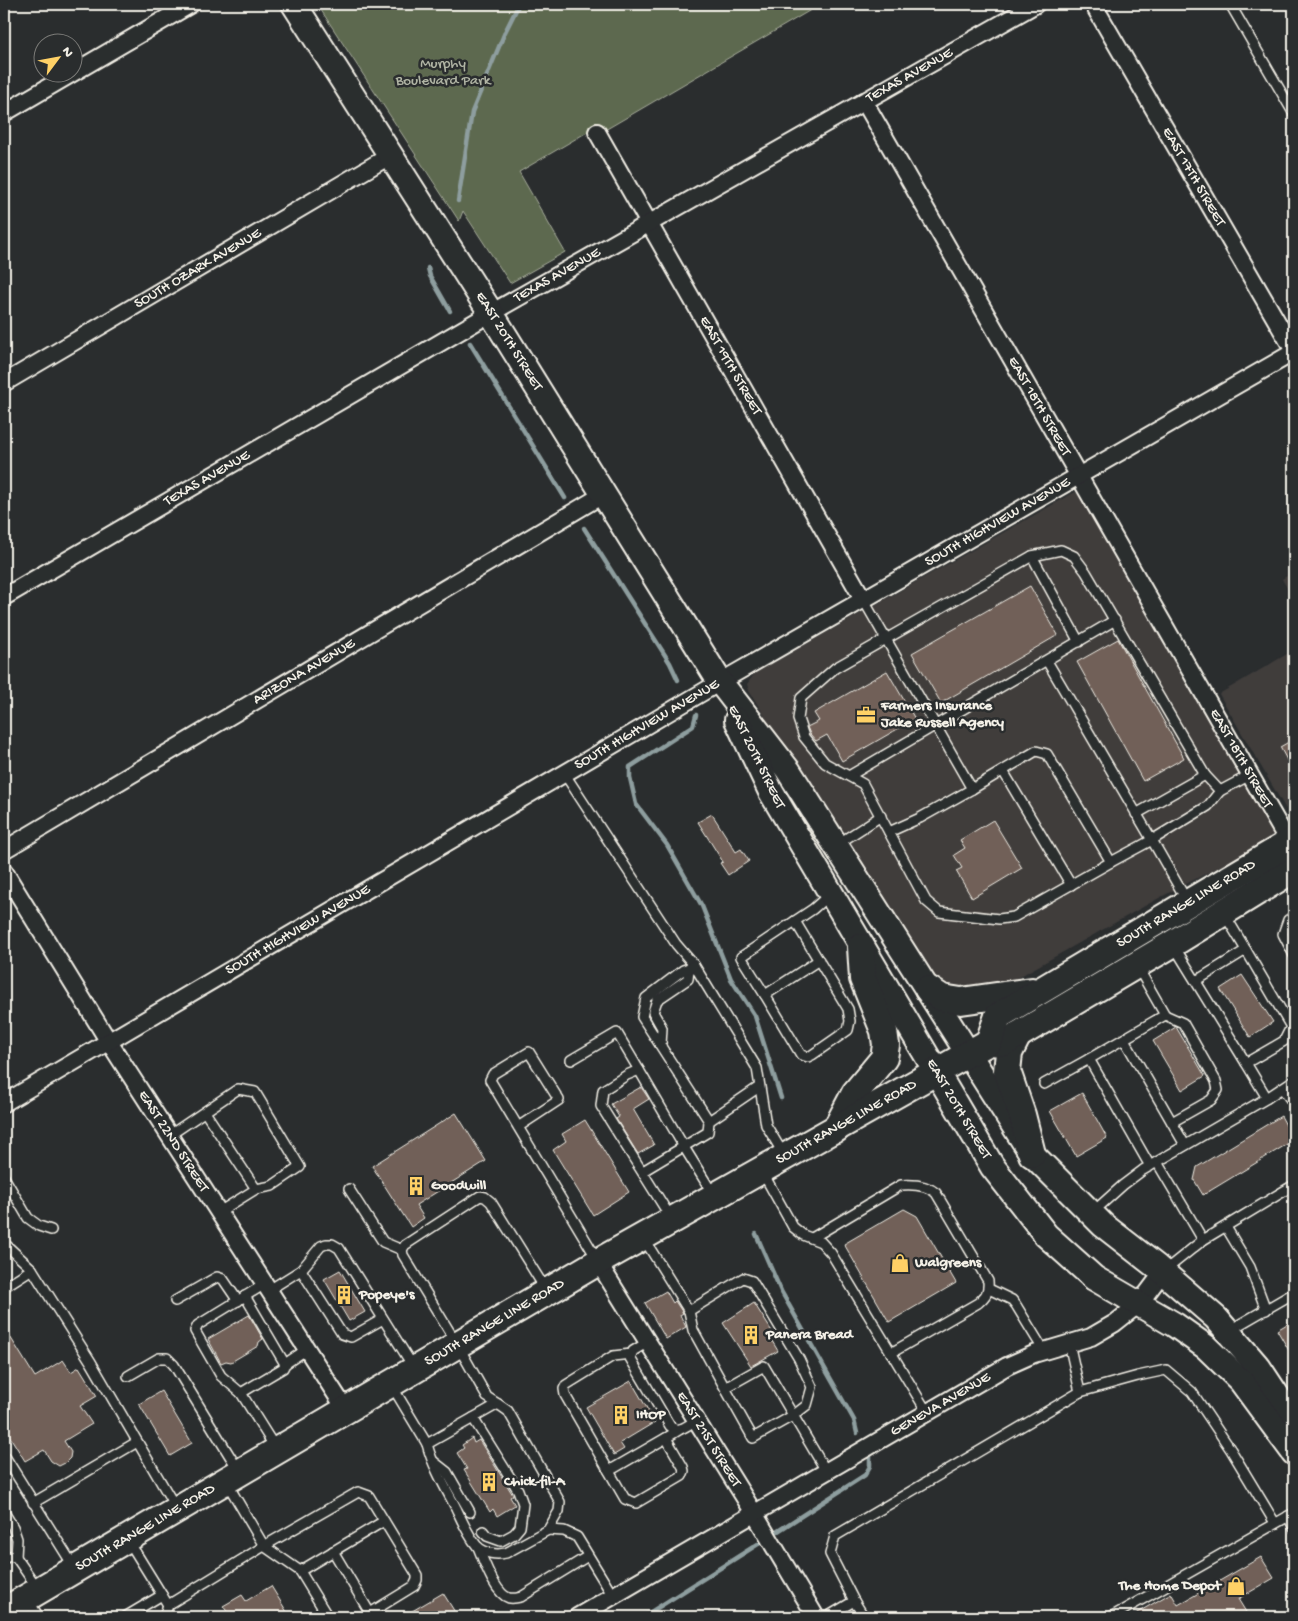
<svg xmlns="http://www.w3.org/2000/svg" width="1298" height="1621" font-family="'Gochi Hand',sans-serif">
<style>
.built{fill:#3f3c3b}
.green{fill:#5d6950;stroke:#a8ad9c}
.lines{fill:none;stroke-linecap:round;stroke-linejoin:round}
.stream{stroke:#8e9e9f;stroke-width:4.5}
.building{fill:#716058;stroke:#f4f1e8}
.lane-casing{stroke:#f4f1e8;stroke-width:12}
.street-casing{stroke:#f4f1e8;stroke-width:20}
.secondary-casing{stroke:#f4f1e8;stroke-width:28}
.primary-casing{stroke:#f4f1e8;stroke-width:30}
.lane{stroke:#2a2d2e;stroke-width:9}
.street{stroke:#2a2d2e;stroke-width:16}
.secondary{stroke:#2a2d2e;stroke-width:24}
.primary{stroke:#2a2d2e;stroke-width:26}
.labels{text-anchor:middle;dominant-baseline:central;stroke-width:5;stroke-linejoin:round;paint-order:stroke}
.park-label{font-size:15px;fill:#b0b4a4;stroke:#2a2d2e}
.street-label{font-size:15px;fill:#f4f1e8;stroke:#2a2d2e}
.poi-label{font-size:15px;font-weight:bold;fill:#f4f1e8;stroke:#2a2d2e;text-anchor:start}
</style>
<rect width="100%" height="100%" fill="#2a2d2e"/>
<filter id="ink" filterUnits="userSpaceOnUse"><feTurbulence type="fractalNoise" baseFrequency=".02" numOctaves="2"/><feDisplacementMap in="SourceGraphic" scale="10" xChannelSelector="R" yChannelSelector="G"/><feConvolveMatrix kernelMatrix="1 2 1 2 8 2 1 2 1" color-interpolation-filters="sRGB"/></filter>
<g filter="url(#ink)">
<g class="built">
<polygon points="1075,492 1084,498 1271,827 1273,833 1267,842 1159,898 1017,978 968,996 939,988 859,868 749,691 747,684 755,673"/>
<polygon points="1294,572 1294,600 1282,579"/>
<polygon points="1294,650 1294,816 1287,811 1219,694"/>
</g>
<polygon class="green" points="317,4 821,4 605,130 601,124 519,172 565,252 510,283 463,211 459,221"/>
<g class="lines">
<g class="stream">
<polyline points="458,201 472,112 505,32 519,4"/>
<polyline points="428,268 430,276 450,311"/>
<polyline points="470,343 565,498"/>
<polyline points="584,528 670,663 678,680"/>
<polyline points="696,715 693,726 630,767 630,778 636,804 667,845 702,906 731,979 755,1016 781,1098"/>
<polyline points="756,1234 781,1291 854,1420 857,1433"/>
<polyline points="778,1531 865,1475 870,1466 870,1456"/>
<polyline points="643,1617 758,1544"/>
</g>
</g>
<g class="building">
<polygon points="1030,586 1058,635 941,703 912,653"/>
<polygon points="1118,639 1184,758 1143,781 1077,662"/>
<polygon points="887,671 915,719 842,761 827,735 816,741 810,734 807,727 819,721 814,713"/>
<polygon points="1294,739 1294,773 1280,747"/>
<polygon points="712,814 736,852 741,849 749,861 728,875 720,863 723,862 698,822"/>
<polygon points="993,820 1022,868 972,898 956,871 962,868 954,855 965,848 960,840"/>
<polygon points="1242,975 1273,1022 1250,1037 1220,989"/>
<polygon points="1176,1027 1205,1076 1182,1090 1153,1041"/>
<polygon points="641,1087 649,1099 633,1109 654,1145 638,1154 616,1119 619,1117 611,1104"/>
<polygon points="1082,1093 1107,1138 1076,1156 1050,1111"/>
<polygon points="456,1113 486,1161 416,1205 424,1218 411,1227 372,1166"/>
<polygon points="1281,1116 1294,1140 1203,1195 1194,1180 1197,1167"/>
<polygon points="585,1120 629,1192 593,1215 553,1150 566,1141 562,1134"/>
<polygon points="904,1209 917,1216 956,1283 889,1322 844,1244"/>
<polygon points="340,1270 365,1312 349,1321 324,1279"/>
<polygon points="666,1291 673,1303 675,1301 683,1313 680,1315 686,1327 666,1339 645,1303"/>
<polygon points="754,1303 773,1333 769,1336 778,1351 751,1366 723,1323"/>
<polygon points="249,1315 263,1339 259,1342 258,1346 231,1362 226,1361 221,1363 208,1339"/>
<polygon points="1294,1320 1294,1359 1277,1330"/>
<polygon points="4,1327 35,1377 63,1360 71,1372 79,1367 97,1396 80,1406 92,1424 64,1441 71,1452 70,1458 65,1463 59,1466 51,1461 44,1450 25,1461 4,1427"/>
<polygon points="631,1381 655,1422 620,1443 624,1449 614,1455 586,1407"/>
<polygon points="161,1391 192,1443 170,1456 139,1404"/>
<polygon points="472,1438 474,1443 479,1440 513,1495 510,1497 515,1505 497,1516 493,1509 490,1512 464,1470 467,1469 457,1453 464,1448 462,1445"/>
<polygon points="1261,1557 1274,1578 1238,1599 1249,1617 1130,1617 1171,1593 1178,1605"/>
<polygon points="271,1586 290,1617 231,1617 223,1606 242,1595 246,1601"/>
<polygon points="443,1593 458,1617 402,1617"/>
</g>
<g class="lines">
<g class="lane-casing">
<g id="lane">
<polyline points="1230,4 1294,114"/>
<polyline points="1032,556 1079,642"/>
<polyline points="863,599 972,789 1036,751 1047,754 1111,862 1152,840 1187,901"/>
<polyline points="1047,661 1152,840 1208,806 1220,791 1250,775"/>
<polyline points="1003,771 1071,885"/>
<polyline points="564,773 676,944 694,965 757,1068 766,1125 784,1155"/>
<polyline points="849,776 1115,620"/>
<polyline points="1136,814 1205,775"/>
<polyline points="889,832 920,818 972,789"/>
<polyline points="836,843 847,838 881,816"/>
<polyline points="1111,862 1014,917 999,919 939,912 926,901 863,784 825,763 804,737 798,719 801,698 835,668 1032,556 1061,550 1074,556 1086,572 1205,775 1220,791"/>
<polyline points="1294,916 1288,920 1283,934 1294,955"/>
<polyline points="1174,946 1246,1063 1284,1041 1291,1027 1246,950"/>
<polyline points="819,960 765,995 741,957 813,909 830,894"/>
<polyline points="1196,981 1246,950 1225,915"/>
<polyline points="765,995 801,1055 808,1057 812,1055 848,1030 850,1021 848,1009 795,921"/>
<polyline points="1165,1015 1183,1023 1216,1081 1218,1090 1211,1100 1172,1122"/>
<polyline points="1124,1039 1185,1145"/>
<polyline points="661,1045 662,1028 653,1012 657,1000 688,979 689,968"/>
<polyline points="1089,1059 1165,1015 1137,966"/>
<polyline points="571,1060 617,1033 639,1070"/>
<polyline points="1044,1084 1089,1059 1150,1166"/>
<polyline points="1282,1088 1294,1104"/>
<polyline points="1267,1098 1294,1080"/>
<polyline points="205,1112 256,1189"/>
<polyline points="709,1121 759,1087"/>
<polyline points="518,1127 559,1100 529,1052 493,1074 490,1080 597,1259"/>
<polyline points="170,1135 238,1089 255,1092 300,1167 272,1186 256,1189 219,1212"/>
<polyline points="1157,1162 1203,1240"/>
<polyline points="643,1171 708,1132 709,1121 642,1017 646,998 683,970 689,968 694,965"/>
<polyline points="763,1173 793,1227 803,1235 821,1242 831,1253 927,1412"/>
<polyline points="4,1177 28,1218 39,1226 51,1230"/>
<polyline points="349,1189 383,1242 402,1250"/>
<polyline points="1093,1212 1123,1185 1143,1170 1267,1098 1246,1063"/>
<polyline points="671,1218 601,1106 603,1090 627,1075 639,1070 684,1147 713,1194"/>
<polyline points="1226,1227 1250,1267 1266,1310"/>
<path d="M812 1238 901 1185C913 1184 927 1185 936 1193L988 1281C989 1292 986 1296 978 1303L891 1353"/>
<polyline points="644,1239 689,1311"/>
<polyline points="4,1243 32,1269 91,1362 176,1508"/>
<polyline points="301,1270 342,1334 351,1337 383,1319"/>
<polyline points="1163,1272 1203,1240 1294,1185"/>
<polyline points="265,1284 198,1325 195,1331 221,1376 241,1393 276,1449"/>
<polyline points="4,1287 32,1269"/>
<polyline points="989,1289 1012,1300 1016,1305 1044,1351"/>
<polyline points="269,1290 301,1270 321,1246 326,1244 332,1244 339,1248 414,1368"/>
<polyline points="245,1296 285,1364"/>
<polyline points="175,1301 217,1277 223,1279 238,1301"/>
<polyline points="1230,1330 1294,1293"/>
<path d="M648 1342 633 1351 630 1358 670 1426C679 1434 688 1425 696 1420"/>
<polyline points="1069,1343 1080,1392"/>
<polyline points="631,1354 613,1356 566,1385 564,1389 565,1395 625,1499 636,1503 682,1476 684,1471 683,1467 666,1438 679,1430"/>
<polyline points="128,1376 159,1358 167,1358 174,1365 239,1471"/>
<polyline points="392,1386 427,1444"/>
<polyline points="725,1388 693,1330 689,1311 743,1278 752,1281 799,1359 812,1387 807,1405 794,1415 753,1438 725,1388 764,1366 826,1471"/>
<polyline points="241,1393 283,1368 285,1364 307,1349"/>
<path d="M498 1404 508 1411 560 1502 559 1511 548 1530 506 1553C497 1555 485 1554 477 1546 468 1535 462 1521 456 1508 445 1487 433 1467 427 1444Z"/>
<polyline points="498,1404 487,1397 457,1344 403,1255 402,1250 405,1245 480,1196 485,1197 491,1202 546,1290"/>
<polyline points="473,1418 518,1490 523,1504 520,1527 514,1534 501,1541 487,1536 483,1531"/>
<polyline points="4,1455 74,1567"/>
<polyline points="433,1461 447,1472 470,1512"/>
<polyline points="609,1471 666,1438"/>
<polyline points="227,1483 264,1546 300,1571 328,1617"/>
<polyline points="33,1503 137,1442"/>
<polyline points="4,1512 13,1527 17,1539 16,1557"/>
<polyline points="1288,1516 1294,1528"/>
<polyline points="548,1530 564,1531 577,1537 613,1596"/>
<polyline points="128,1540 162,1595"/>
<path d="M478 1547C483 1559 495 1594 509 1598 513 1599 517 1598 521 1597L588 1556"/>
<polyline points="333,1551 370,1613"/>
<polyline points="4,1559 9,1556 16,1557 38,1589"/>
<polyline points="300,1571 384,1521"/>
<polyline points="28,1601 39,1617"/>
<polyline points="854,1601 864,1617"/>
<polyline points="125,1617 162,1595 168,1605 264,1546 358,1492 369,1496 417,1575 417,1580 414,1586 370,1613 373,1617"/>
<polyline points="164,1617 168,1605"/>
<polyline points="827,1617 854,1601 830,1554 835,1536 1080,1392 1138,1376 1166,1370 1192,1392 1231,1450 1275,1523"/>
<polyline points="1111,1617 1294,1513"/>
</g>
</g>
<g class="street-casing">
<g id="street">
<path id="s1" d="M1093 4 1294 351"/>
<path id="s2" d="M864 101 1289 843"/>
<polyline points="4,113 191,4"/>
<path id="s3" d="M597 132 863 599"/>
<path id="s4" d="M4 383 391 155"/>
<path id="s5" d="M4 597 491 313 1036 4"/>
<path id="s6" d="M4 850 604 494"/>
<path id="s7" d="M4 871 109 1042 346 1410"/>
<path id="s8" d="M4 1103 720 682 1294 352"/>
<path id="s9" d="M598 1262 754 1513 816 1617"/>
<path id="s10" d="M577 1617 1007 1366 1034 1354 1091 1337 1115 1323 1139 1304 1163 1272"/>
</g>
</g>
<g class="secondary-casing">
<g id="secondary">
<path id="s11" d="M294 4 491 313 720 682 788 770 1032 1154 1103 1225 1157 1267 1216 1318 1259 1368 1288 1412 1294 1426"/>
<path id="s12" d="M737 720 771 792 992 1166 1046 1235 1094 1278 1175 1325 1206 1347 1241 1381 1294 1453"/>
</g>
</g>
<g class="primary-casing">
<g id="primary">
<polyline points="928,989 942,998 961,1001 1032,991"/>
<polyline points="1018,1035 1009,1053 1007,1071 1022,1115 1032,1154"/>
<polyline points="989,1042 1004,1043 1018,1035 1172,944 1294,869"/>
<polyline points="836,1129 855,1093 884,1058 886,1045 884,1031 863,979 861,947"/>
<path id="s13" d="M4 1611 598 1262 982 1046 989 1042 998 1016 1294 840"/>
</g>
</g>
<use href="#lane" class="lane"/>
<use href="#street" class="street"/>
<use href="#secondary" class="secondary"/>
<use href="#primary" class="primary"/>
</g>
</g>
<defs>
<g id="office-bare" transform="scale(1.5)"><path d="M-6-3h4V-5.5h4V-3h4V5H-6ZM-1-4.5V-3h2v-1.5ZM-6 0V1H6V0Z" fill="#ffd166" stroke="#2a2d2e" stroke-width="2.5" paint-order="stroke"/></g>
<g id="building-bare" transform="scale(1.5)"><path d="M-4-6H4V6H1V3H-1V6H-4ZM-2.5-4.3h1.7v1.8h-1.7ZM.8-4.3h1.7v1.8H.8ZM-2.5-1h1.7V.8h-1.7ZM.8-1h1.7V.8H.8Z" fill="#ffd166" stroke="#2a2d2e" stroke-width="2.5" paint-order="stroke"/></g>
<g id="shop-bare" transform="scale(1.5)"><path d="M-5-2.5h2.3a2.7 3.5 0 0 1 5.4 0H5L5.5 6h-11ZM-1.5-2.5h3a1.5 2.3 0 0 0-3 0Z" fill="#ffd166" stroke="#2a2d2e" stroke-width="2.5" paint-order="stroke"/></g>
</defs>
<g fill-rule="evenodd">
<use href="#office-bare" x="866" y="715"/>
<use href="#building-bare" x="416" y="1186"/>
<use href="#shop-bare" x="900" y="1263"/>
<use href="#building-bare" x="344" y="1295"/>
<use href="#building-bare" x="751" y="1335"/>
<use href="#building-bare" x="621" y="1415"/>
<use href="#building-bare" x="489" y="1482"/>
<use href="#shop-bare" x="1236" y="1586"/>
</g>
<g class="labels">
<g class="park-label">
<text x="443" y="64">Murphy<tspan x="443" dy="17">Boulevard Park</tspan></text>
</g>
<g class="street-label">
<text stroke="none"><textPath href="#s5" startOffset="1045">TEXAS AVENUE</textPath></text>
<text stroke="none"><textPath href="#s1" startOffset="200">EAST 17TH STREET</textPath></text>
<text stroke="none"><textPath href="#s4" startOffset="225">SOUTH OZARK AVENUE</textPath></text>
<text stroke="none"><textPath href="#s5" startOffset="640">TEXAS AVENUE</textPath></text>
<text stroke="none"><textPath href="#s11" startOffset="400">EAST 20TH STREET</textPath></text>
<text stroke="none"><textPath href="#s3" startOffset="269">EAST 19TH STREET</textPath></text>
<text stroke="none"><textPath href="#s2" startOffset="352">EAST 18TH STREET</textPath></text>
<text stroke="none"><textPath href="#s5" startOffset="235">TEXAS AVENUE</textPath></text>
<text stroke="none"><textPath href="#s8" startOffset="1151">SOUTH HIGHVIEW AVENUE</textPath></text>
<text stroke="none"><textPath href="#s6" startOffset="349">ARIZONA AVENUE</textPath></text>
<text stroke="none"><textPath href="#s8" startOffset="746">SOUTH HIGHVIEW AVENUE</textPath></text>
<text transform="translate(756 757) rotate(64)">EAST 20TH STREET</text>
<text stroke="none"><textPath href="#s2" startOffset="758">EAST 18TH STREET</textPath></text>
<text stroke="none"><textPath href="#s13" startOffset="1384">SOUTH RANGE LINE ROAD</textPath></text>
<text stroke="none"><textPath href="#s8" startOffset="341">SOUTH HIGHVIEW AVENUE</textPath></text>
<text stroke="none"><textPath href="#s12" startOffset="448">EAST 20TH STREET</textPath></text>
<text stroke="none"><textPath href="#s13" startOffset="974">SOUTH RANGE LINE ROAD</textPath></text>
<text stroke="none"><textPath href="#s7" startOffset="319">EAST 22ND STREET</textPath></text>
<text stroke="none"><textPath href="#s13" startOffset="569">SOUTH RANGE LINE ROAD</textPath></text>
<text stroke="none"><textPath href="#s10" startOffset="421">GENEVA AVENUE</textPath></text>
<text stroke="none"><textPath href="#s9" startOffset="209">EAST 21ST STREET</textPath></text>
<text stroke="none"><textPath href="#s13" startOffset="164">SOUTH RANGE LINE ROAD</textPath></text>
</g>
<g class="poi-label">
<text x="881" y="706">Farmers Insurance<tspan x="881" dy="17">Jake Russell Agency</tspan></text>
<text x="431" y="1186">Goodwill</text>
<text x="915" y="1263">Walgreens</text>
<text x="359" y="1295">Popeye's</text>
<text x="766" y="1335">Panera Bread</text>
<text x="636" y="1415">IHOP</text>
<text x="504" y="1482">Chick-fil-A</text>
<text x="1221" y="1586" text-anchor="end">The Home Depot</text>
</g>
</g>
<rect width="1298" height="1621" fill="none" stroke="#2a2d2e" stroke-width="20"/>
<rect x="10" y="10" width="1278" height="1601" fill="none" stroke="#f4f1e8" stroke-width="2" filter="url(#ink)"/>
<g transform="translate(58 58) rotate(58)"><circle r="24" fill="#2a2d2e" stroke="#7b7b78"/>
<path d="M0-4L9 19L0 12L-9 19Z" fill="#ffd166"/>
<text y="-8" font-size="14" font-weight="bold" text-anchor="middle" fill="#f4f1e8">N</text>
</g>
</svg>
